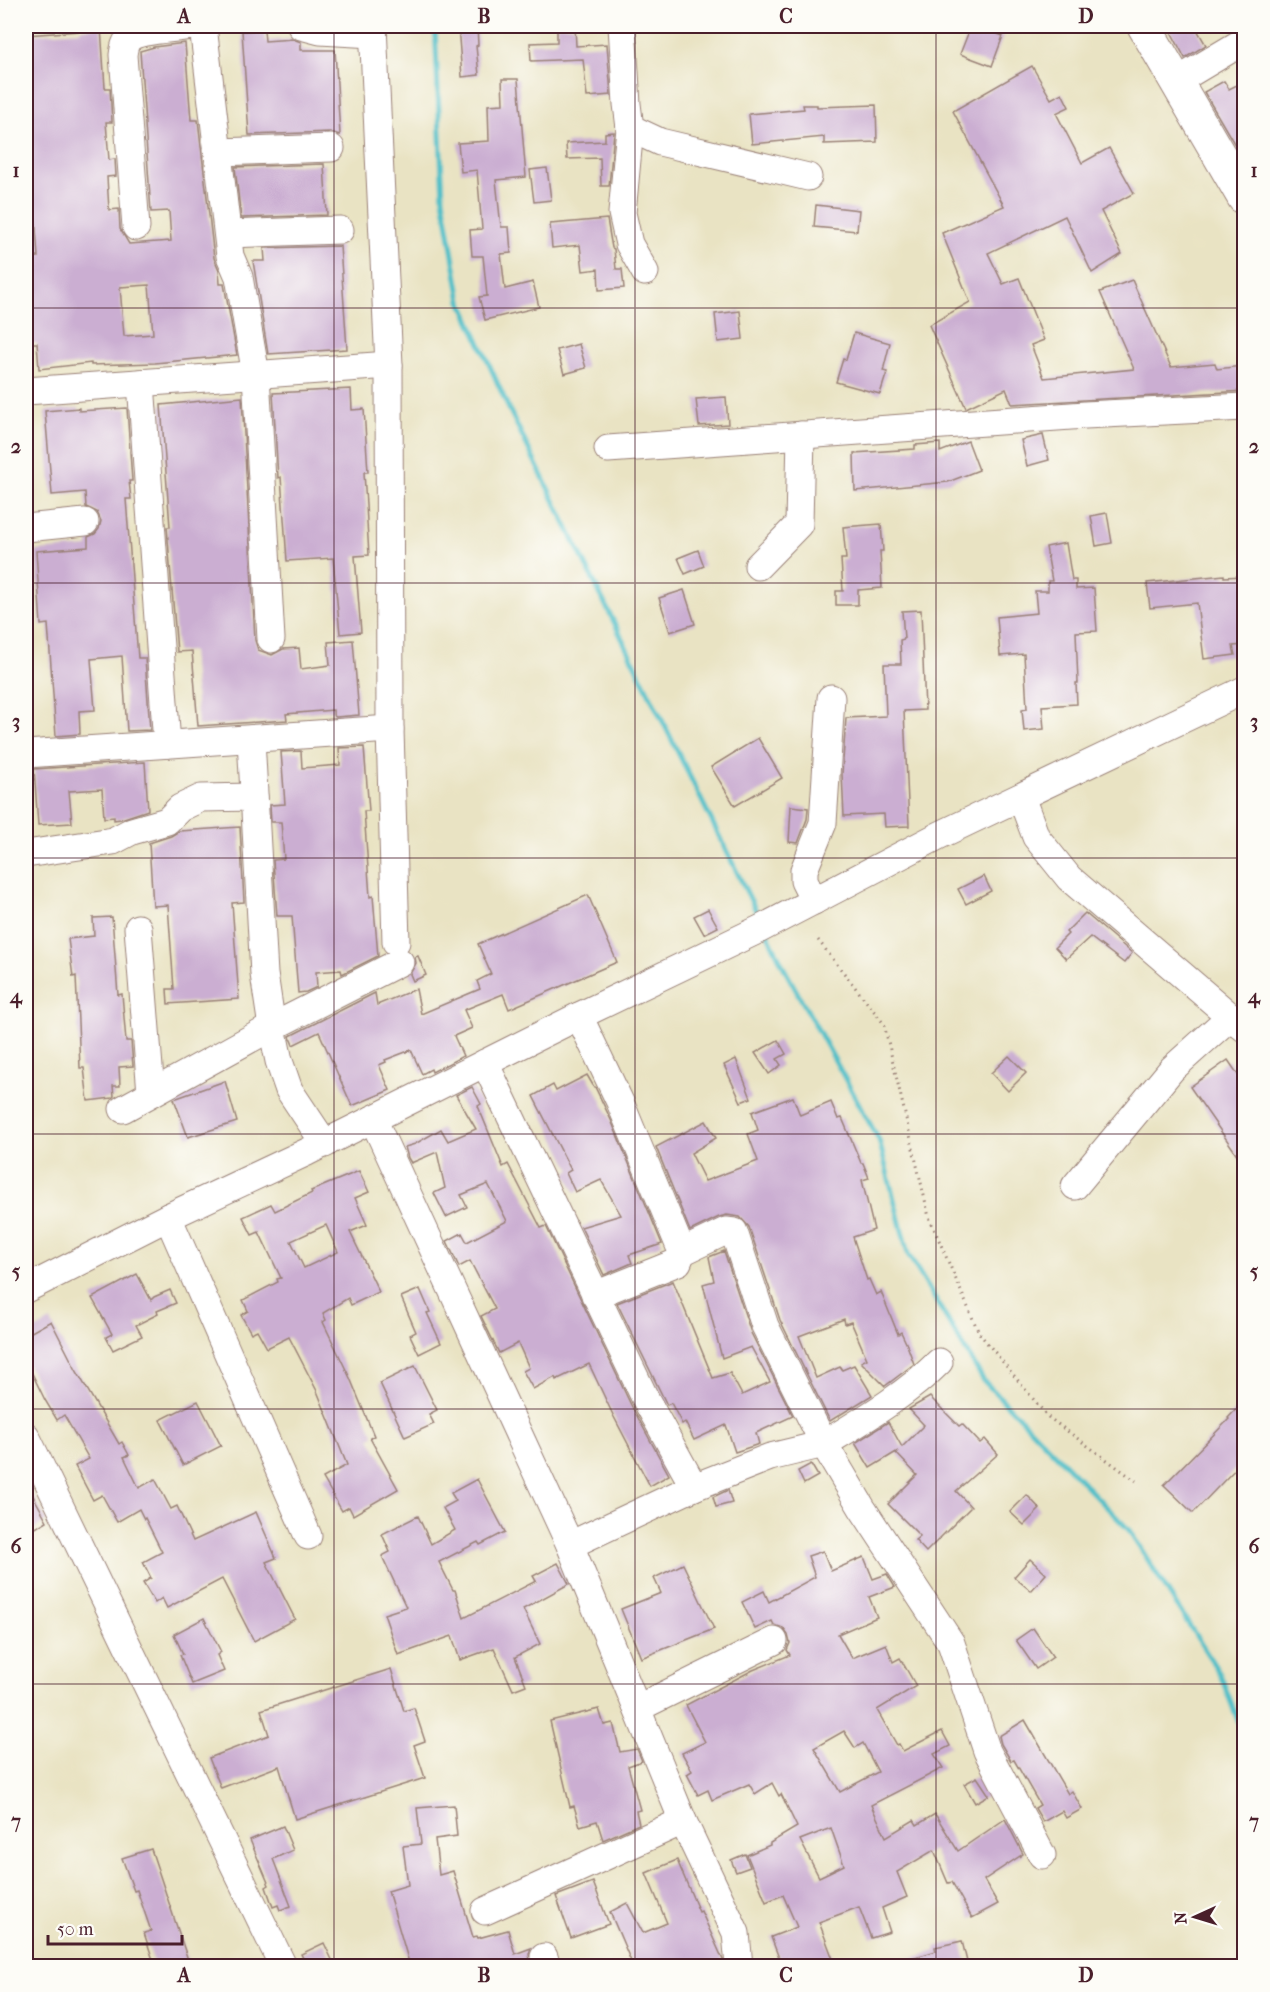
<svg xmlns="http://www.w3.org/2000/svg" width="1270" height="1992" font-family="'IM FELL French Canon',serif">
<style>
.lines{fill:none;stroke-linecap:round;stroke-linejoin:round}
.stream{stroke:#51bfc8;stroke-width:5}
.building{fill:#cbaed2;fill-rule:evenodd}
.minor-casing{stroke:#9a8177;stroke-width:29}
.major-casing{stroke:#9a8177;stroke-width:35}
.path{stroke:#9a8177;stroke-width:3;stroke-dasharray:1.5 4.5;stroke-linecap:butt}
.minor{stroke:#fff;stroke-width:27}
.major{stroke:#fff;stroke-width:33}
.grid{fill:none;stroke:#4a1f2b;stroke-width:1.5;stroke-opacity:0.55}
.neatline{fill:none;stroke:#4a1f2b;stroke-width:2}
.grid-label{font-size:20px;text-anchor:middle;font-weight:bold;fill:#4a1f2b}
</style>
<rect width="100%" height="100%" fill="#fdfcf7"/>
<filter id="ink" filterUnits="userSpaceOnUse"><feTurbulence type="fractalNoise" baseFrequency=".0167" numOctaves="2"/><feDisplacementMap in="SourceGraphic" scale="12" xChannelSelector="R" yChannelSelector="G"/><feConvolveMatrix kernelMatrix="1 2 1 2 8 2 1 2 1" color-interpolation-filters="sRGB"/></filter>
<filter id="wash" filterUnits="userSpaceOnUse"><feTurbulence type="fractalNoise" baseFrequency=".008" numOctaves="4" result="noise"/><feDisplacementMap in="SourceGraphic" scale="24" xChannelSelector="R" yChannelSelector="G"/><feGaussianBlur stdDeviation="1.35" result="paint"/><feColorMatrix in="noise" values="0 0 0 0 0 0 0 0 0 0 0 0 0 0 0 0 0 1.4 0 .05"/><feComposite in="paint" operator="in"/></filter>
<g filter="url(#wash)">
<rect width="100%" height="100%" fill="#e9e3c3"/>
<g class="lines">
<g class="stream">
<polyline points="435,26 443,199 461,301 509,409 760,919"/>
<polyline points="767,933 786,972 879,1140 908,1254 984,1381 1129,1530 1220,1674 1244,1736"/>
</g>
</g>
<g id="blocks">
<g class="building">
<polygon points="458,26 477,26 478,45 476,46 479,75 462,77"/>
<polygon points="557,26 575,26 576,46 607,44 611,95 587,97 583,59 531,61 530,43 557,42"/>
<polygon points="971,26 977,26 1003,36 992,66 960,54"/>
<polygon points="1168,26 1195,26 1206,45 1185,58"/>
<path d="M101 27 105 88H110L112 122H106L109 160 115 159 116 176 107 177 109 210 119 209 120 229 129 244 171 241 169 211 151 212 140 51 154 47 185 43 191 120H198L214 258 219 270 220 284H224L237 355 155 363 91 365V363L39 369 37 343H28L26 258 38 257 35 214 26 215V35L80 31V29ZM149 285 153 334 124 336 120 287Z"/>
<polygon points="264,30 265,41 293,39 301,42 301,50 335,50 340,135 330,132 249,135 242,31"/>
<polygon points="1032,66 1051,99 1062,93 1069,107 1056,113 1082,163 1109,148 1134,193 1101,211 1122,254 1092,273 1065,216 988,253 1003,284 1019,278 1044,340 1031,345 1044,378 1134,369 1100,292 1132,280 1171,367 1215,363 1217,369 1242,366 1245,391 1012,404 1006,389 966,408 929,325 970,302 942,233 1004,206 953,111"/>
<polygon points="502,79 518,79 526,177 496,180 501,227 509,227 511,253 501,254 505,289 533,282 539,307 485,320 479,297 487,296 483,256 472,256 470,230 482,229 477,170 461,172 458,143 489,141 488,105 503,104"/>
<polygon points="1224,81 1229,89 1245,81 1245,162 1204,92"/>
<polygon points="803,105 817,105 817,107 876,105 877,142 824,144 824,137 752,144 749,114 804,109"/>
<polygon points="614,132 609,186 601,186 600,158 567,159 566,143 605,141 605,133"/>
<polygon points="324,164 327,215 241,218 235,167"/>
<polygon points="547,168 551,200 534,202 530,170"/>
<polygon points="816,205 859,210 857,231 814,227"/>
<polygon points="607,219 612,248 614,249 616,269 622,269 624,288 599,290 598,269 583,271 580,245 552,248 550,224"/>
<polygon points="340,246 347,349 268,354 253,261 265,261 264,248"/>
<polygon points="740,311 743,339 718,342 715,314"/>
<polygon points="854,333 890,343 883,371 887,372 880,394 836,382 843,359 846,360"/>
<polygon points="579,344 586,368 564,374 557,350"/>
<polygon points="351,389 352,410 364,409 368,472 364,472 369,555 355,556 361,632 340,634 333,558 287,561 281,477 278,478 273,393"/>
<polygon points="242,397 255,640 258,650 272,655 283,649 299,648 301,669 330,665 328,642 353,640 359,715 336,717 333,715 333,710 286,714 287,720 198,726 192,651 177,652 167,527 170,527 161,405"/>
<polygon points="726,397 728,424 699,426 696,399"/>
<polygon points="79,408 79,411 127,408 132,481 129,481 131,499 126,499 138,658 145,658 150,730 127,731 122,656 91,659 95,710 79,711 80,734 56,736 48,624 41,625 36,551 88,547 88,537 95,534 99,529 101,521 97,512 86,507 85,492 52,495 45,411"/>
<polygon points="1043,435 1049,460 1027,466 1021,440"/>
<polygon points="968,441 979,470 948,482 855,491 854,453 915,449 915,445 940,443 940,452"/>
<polygon points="1107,513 1112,543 1096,546 1091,516"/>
<polygon points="881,524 883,551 880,551 882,588 858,590 858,605 836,605 836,591 843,591 841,559 846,559 843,527"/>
<polygon points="1066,543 1072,580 1076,580 1076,589 1094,588 1097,631 1076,632 1078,683 1076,683 1077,704 1042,706 1044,729 1024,731 1022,710 1027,709 1024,654 1000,656 997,617 1037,613 1035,591 1048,591 1048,581 1052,581 1046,547"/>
<polygon points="698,550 704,566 685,574 678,558"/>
<polygon points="1224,575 1224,577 1245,576 1245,645 1233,646 1235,655 1204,659 1197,603 1150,608 1147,583"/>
<polygon points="684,590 695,624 670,632 659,598"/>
<polygon points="921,610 925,710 904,711 909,826 885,827 884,814 844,816 842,774 846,718 886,716 884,664 901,664 900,640 904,639 902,611"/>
<polygon points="758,738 782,778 735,806 711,767"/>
<polygon points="364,747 369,811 364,811 370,897 373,896 378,956 342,974 341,970 316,972 317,987 306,992 298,993 292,916 277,916 273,860 284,859 281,822 271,822 270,805 285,804 281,752 301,751 302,768 340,765 339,748"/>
<polygon points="145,762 148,810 121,819 114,820 114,817 104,818 102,789 69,791 72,823 38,825 34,769"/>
<polygon points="791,806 808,808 807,819 798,843 789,842"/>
<polygon points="240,827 244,902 232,903 239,999 168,1004 167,989 174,989 168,905 153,906 149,843 171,836 179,831"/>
<polygon points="984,876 991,891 966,904 958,889"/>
<polygon points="588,895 617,962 509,1009 503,994 464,1010 472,1028 454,1036 463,1056 432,1072 431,1069 422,1074 411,1050 385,1060 386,1062 379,1065 390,1090 352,1106 319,1032 293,1045 291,1040 290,1036 375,993 377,1005 416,989 421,1014 480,989 477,981 491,974 478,944"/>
<polygon points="708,909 718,927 704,934 694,916"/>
<polygon points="1085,913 1132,953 1124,963 1090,937 1066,959 1055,947 1068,934 1066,932"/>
<polygon points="112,917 118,995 122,994 126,1041 131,1041 133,1066 119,1067 120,1086 113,1086 114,1096 112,1098 88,1101 84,1068 80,1068 76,976 73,977 68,939 94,936 93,918"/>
<polygon points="418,956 426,975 413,981 410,974 416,963 415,957"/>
<polygon points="778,1040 786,1054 777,1059 781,1065 769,1074 755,1053"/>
<polygon points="1009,1056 1026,1073 1008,1091 991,1073"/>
<polygon points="736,1059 751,1098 741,1102 724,1065"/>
<polygon points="1228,1060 1245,1085 1245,1166 1190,1087"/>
<polygon points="587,1075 594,1087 595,1087 611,1120 662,1244 629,1255 632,1263 604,1275 581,1227 621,1215 601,1180 575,1192 566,1173 571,1170 533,1096 553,1085 556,1091"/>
<polygon points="225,1081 237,1122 188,1137 174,1099"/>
<polygon points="472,1087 481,1104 478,1106 503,1167 508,1164 541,1228 546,1226 631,1405 669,1475 650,1486 614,1417 589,1364 556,1380 555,1377 533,1389 523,1371 529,1368 518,1343 499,1353 481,1316 495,1309 470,1261 459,1267 447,1241 462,1233 467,1242 507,1221 488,1184 461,1195 467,1207 446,1217 434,1193 445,1188 437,1152 411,1163 408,1158 405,1147 415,1144 441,1129 448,1141 476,1129 456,1095"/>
<polygon points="793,1097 800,1115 831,1102 838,1119 842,1118 861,1163 863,1163 869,1178 862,1180 874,1230 853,1237 867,1280 869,1279 876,1295 881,1292 898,1334 901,1332 907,1345 914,1364 885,1386 861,1362 867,1359 851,1322 845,1324 844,1319 799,1336 816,1378 840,1367 842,1370 854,1365 872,1395 830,1421 780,1320 749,1227 740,1217 727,1215 719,1217 690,1231 656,1147 706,1121 716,1138 691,1153 705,1181 758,1161 748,1134 758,1130 752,1112"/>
<path d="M359 1171 369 1192 355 1198 367 1225 350 1232 379 1292 351 1305 348 1298 323 1313 326 1320 323 1322 350 1378 374 1436 370 1438 398 1489 353 1515 349 1507 342 1511 323 1478 347 1465 317 1391 289 1337 267 1348 257 1330 251 1333 241 1315 248 1311 243 1300 278 1282 277 1279 281 1278 259 1232 252 1235 243 1217 271 1204 275 1211 312 1193 311 1191ZM326 1225 338 1252 304 1268 291 1241Z"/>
<polygon points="724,1251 751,1333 793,1416 756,1433 759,1444 735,1452 726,1425 694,1440 685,1422 682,1424 671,1403 667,1405 617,1303 673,1281 713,1378 730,1373 742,1395 770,1382 751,1347 722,1358 703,1284 714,1281 709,1257"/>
<polygon points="137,1274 151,1300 154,1297 170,1290 176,1303 157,1311 158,1314 136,1325 142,1336 113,1350 106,1337 112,1334 92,1298"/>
<polygon points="420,1289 430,1312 427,1313 441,1343 419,1354 410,1335 416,1332 401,1297"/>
<polygon points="51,1321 76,1370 119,1444 122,1442 129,1455 124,1457 139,1488 155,1479 171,1509 177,1506 193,1541 256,1512 276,1558 266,1562 295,1619 254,1641 222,1579 167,1608 162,1598 155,1603 143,1583 151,1578 143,1562 162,1552 145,1518 144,1519 139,1509 117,1522 102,1495 93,1500 75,1466 89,1459 64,1415 57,1420 45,1400 26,1361 26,1335"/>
<polygon points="415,1366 437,1410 429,1414 434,1424 405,1437 380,1383"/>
<polygon points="930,1397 959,1426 962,1424 980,1443 985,1439 998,1454 956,1491 971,1507 926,1552 915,1540 920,1536 888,1504 917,1475 896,1453 898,1451 870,1468 855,1443 888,1422 902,1447 924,1425 909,1409"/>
<polygon points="1245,1400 1245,1459 1193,1513 1164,1485 1229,1419 1228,1418"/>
<polygon points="198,1401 221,1446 183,1465 160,1420"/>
<polygon points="811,1464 818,1476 804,1484 798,1471"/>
<polygon points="477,1479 505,1532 480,1545 478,1542 439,1562 453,1590 455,1590 464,1618 536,1581 533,1576 558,1563 569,1584 523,1609 540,1644 515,1657 526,1685 513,1690 494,1648 460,1660 452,1636 398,1655 384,1614 406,1607 382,1556 390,1552 382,1534 418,1516 431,1544 455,1530 443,1508 456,1501 451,1493"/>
<polygon points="26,1483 47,1521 26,1534"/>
<polygon points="728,1490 732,1503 716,1507 713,1497"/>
<polygon points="1027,1495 1040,1509 1024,1525 1010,1512"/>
<path d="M823 1551 831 1571 864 1557 873 1579 887 1574 895 1587 869 1597 877 1617 838 1634 852 1658 886 1644 893 1662 900 1658 916 1686 877 1710 897 1745 899 1744 903 1751 942 1731 950 1746 934 1754 943 1768 871 1805 886 1837 914 1820 917 1825 935 1814 958 1851 1005 1819 1023 1854 984 1880 998 1904 972 1918 952 1882 948 1883 934 1850 897 1872 907 1897 882 1908 890 1932 871 1938 859 1907 819 1922 833 1959 813 1966H782L771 1937 797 1927 783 1895 766 1902 747 1855 770 1845V1843L797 1827 781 1794 779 1796 772 1783 755 1794 749 1784 712 1800 708 1790 698 1795 687 1774 692 1771 682 1753 705 1742 686 1705 753 1670 790 1655 787 1650 790 1643 788 1635 783 1628 774 1625 772 1621 755 1629 742 1602 764 1591 769 1602 815 1577 808 1556ZM844 1731 855 1748 863 1743 878 1772 840 1792 814 1748ZM831 1828 844 1865 819 1877 800 1840Z"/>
<polygon points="1030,1559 1046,1574 1031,1591 1014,1577"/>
<polygon points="683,1564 714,1629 641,1658 621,1609 661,1593 654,1578"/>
<polygon points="204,1618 221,1652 217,1655 224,1671 192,1684 180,1655 183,1654 174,1634"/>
<polygon points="1033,1628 1053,1657 1036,1669 1016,1640"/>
<polygon points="391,1669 404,1711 414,1708 425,1741 414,1745 425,1778 295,1819 279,1766 221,1788 209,1758 269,1735 261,1710"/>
<polygon points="599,1709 604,1725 613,1723 620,1752 637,1749 642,1761 628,1766 640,1810 636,1811 639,1824 603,1840 597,1821 580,1826 574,1806 570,1807 550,1721"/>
<polygon points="1025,1720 1068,1794 1072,1791 1082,1809 1066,1818 1062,1811 1043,1822 1035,1808 1040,1805 1014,1760 1011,1761 1001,1744 999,1736"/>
<polygon points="977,1777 989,1795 975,1803 964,1784"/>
<polygon points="454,1805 457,1836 435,1839 439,1875 453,1871 473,1937 477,1936 478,1938 508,1930 515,1954 531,1948 529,1954 531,1966 410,1966 388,1891 408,1885 403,1846 421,1844 417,1808"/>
<polygon points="283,1826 293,1850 273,1859 291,1906 280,1910 278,1905 273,1907 266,1887 269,1885 250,1840"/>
<polygon points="151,1849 190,1966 155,1966 144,1933 151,1931 137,1890 134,1891 122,1858"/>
<polygon points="745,1854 750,1867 736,1872 731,1860"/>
<polygon points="677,1860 699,1912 701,1911 723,1960 723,1966 633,1966 610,1912 627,1903 643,1933 667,1923 646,1873"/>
<polygon points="593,1882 609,1924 571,1938 556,1896"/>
<polygon points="962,1941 968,1966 896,1966 895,1963 936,1951 935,1947"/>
<polygon points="324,1943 335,1966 307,1966 301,1954"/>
</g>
</g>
</g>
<g filter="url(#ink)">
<use href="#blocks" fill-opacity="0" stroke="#9a8177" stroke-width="1.5"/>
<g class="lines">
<g class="minor-casing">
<g id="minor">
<polyline points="203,26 230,256 239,277 256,375 271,639"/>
<polyline points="301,26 320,31 373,34"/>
<polyline points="373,26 389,365 390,729 396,942"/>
<polyline points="622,26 627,104 630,128 660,142 808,177"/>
<polyline points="1177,81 1244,41"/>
<polyline points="630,128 622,213 629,244 645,272"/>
<polyline points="218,152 331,148"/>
<path d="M136 227 123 55C124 48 125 41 131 37 141 30 180 28 194 26"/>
<polyline points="228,234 340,230"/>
<polyline points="141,383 167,744"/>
<polyline points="26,391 389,365"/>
<polyline points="608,449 1085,415 1244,407"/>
<polyline points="26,528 85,522"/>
<polyline points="758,566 799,524 801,435"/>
<polyline points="251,739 264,974 272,1027 279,1061 289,1090 325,1144"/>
<polyline points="26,754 390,729"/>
<polyline points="1021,797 1036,837 1069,878 1244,1028"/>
<polyline points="26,854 113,841 132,831 167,821 180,808 201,798 254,797"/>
<polyline points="814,901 804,881 804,870 823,823 831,698"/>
<polyline points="138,928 151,1093"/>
<polyline points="579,1016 620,1102 682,1252 678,1262 595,1295"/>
<polyline points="485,1063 645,1398 694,1487"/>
<polyline points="123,1109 272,1027 400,962"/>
<polyline points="373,1119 570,1545 683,1821 736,1933 739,1966"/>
<polyline points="1075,1186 1172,1069 1231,1016"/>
<polyline points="168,1217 308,1536"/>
<path d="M682 1252 726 1231 734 1232 765 1326 824 1444C863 1420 906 1395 939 1362"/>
<polyline points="26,1289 168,1217 307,1152 579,1016 760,929 940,835 1244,690"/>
<polyline points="26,1436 283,1966"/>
<polyline points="570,1545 694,1487 770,1457 824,1444 862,1508 951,1643 987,1751 1042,1855"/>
<polyline points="638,1708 774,1641"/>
<polyline points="485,1911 683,1821"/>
<polyline points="544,1957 547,1966"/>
</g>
</g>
<g class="major-casing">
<polyline id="major" points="1144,26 1244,198"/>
</g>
<polyline class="path" points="818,940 884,1024 929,1217 979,1333 1048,1417 1136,1481"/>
<use href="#minor" class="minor"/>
<use href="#major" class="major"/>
</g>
</g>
<path class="grid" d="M334 26V1966M635 26V1966M936 26V1966M26 308H1244M26 583H1244M26 858H1244M26 1134H1244M26 1409H1244M26 1684H1244"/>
<rect width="1270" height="1992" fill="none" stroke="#fdfcf7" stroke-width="66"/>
<g transform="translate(1195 1917) rotate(266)" stroke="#fdfcf7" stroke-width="4.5" paint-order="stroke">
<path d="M0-4.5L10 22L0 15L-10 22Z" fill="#4a1f2b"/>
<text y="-9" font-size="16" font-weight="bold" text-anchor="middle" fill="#4a1f2b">N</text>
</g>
<path d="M48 1935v9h134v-9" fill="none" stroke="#4a1f2b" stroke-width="3"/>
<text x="57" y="1935" font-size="18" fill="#4a1f2b" stroke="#fdfcf7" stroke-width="4.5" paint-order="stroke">50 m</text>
<rect x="33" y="33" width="1204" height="1926" class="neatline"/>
<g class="grid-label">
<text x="184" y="23">A</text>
<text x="484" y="23">B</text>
<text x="786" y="23">C</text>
<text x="1086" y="23">D</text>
<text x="16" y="177">1</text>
<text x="1254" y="177">1</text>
<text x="16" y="453">2</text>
<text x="1254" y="453">2</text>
<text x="16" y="728">3</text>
<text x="1254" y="728">3</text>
<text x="16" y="1003">4</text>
<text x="1254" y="1003">4</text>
<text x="16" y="1278">5</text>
<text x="1254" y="1278">5</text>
<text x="16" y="1553">6</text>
<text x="1254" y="1553">6</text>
<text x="16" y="1828">7</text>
<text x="1254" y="1828">7</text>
<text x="184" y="1982">A</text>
<text x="484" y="1982">B</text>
<text x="786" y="1982">C</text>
<text x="1086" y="1982">D</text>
</g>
</svg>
